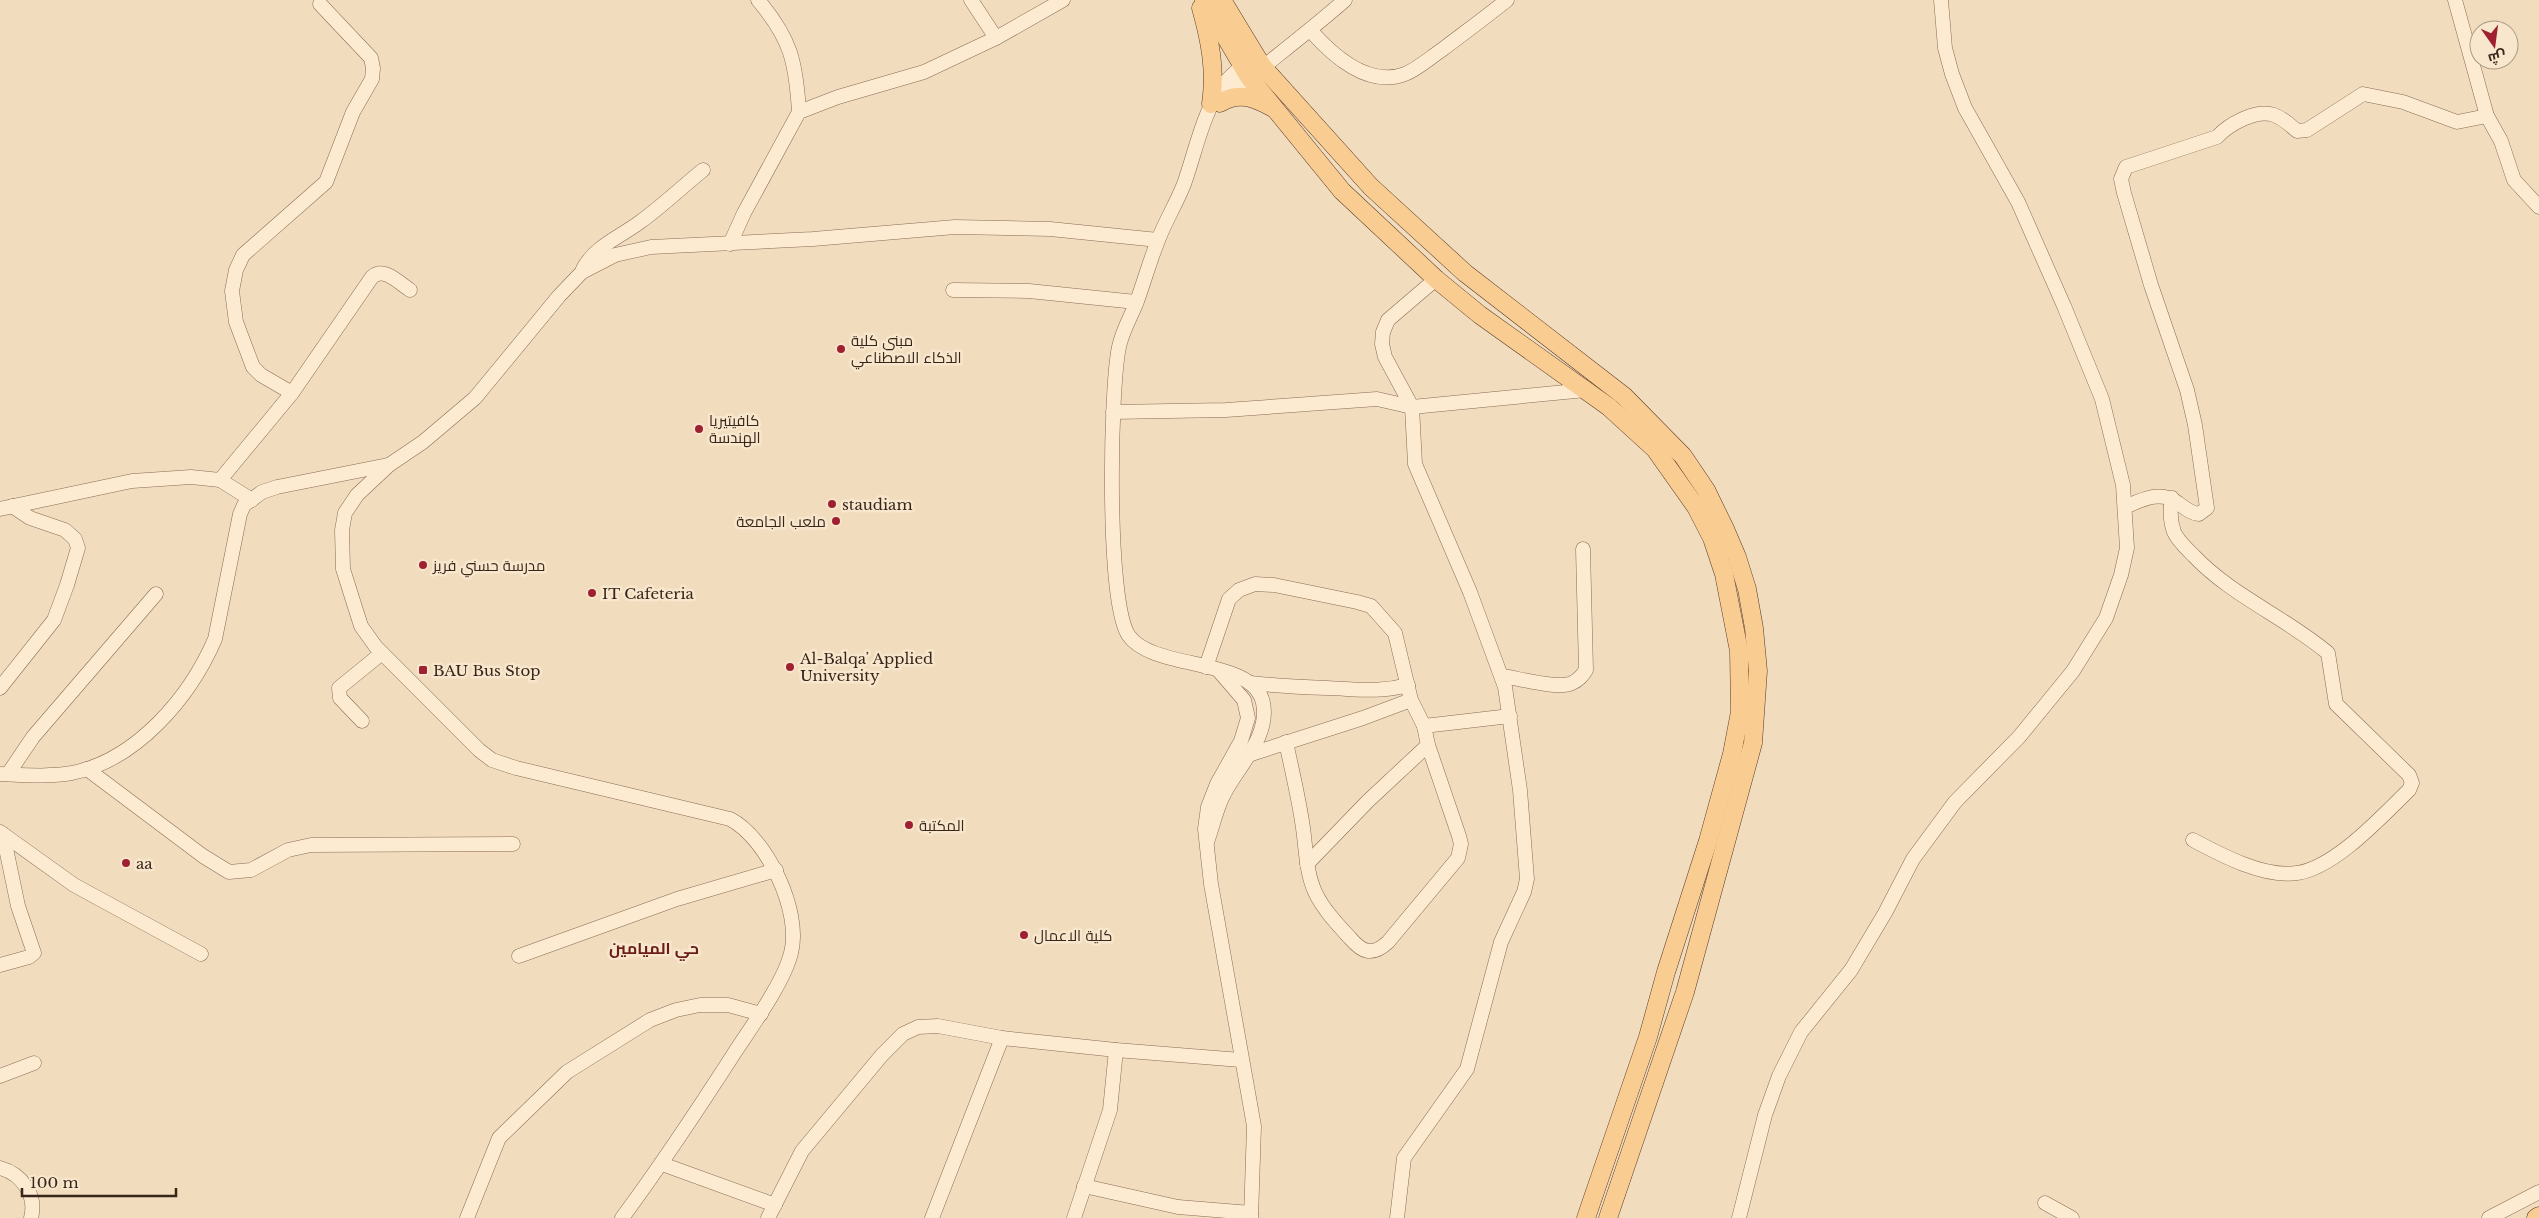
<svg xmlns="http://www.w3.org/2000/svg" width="2539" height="1218" font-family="'Libre Baskerville',Cairo,serif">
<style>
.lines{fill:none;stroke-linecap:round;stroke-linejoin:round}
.minor-casing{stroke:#8b6b55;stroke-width:15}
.major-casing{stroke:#583a2a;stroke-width:19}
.minor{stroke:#fcead1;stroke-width:14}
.major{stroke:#f9cc91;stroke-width:18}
.poi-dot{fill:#9f2030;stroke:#f8e7cd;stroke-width:2}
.labels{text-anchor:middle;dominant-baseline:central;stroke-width:5;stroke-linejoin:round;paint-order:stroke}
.poi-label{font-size:15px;fill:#39261b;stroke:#f8e7cd;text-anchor:start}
.neighbourhood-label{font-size:16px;font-weight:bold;fill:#691e17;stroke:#f8e7cd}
</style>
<rect width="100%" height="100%" fill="#f1dcbd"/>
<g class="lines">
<g class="minor-casing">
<g id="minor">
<path d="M758 0C791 39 796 62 799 112"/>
<polyline points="971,0 996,38"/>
<polyline points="2455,0 2487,116 2501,141 2514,180 2539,207"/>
<path d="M1310 30C1333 56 1368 88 1405 74 1418 69 1431 57 1443 49 1464 33 1486 17 1507 0"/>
<path d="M1223 100C1263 66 1305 35 1345 0"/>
<polyline points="730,244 744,213 799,112 838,97 924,72 996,38 1063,0"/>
<path d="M583 269C595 246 620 237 640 222 662 206 682 187 703 170"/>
<polyline points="953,290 1029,291 1136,302"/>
<path d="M292 393 372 277C384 266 399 283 410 290"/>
<polyline points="1113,412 1226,410 1377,399 1412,407 1586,390"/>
<path d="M2172 498C2170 509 2170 521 2174 532 2178 541 2187 549 2194 556 2232 596 2285 617 2328 653L2336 704 2409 775 2412 783 2409 790C2382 816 2335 868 2297 873 2264 878 2221 855 2193 840"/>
<polyline points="252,500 220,480 292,393 261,375 253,367 236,322 232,291 236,270 243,255 326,182 353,112 372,79 373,68 371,58 320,4"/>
<path d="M2125 507C2143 499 2161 490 2178 503 2185 508 2190 513 2199 514L2207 508 2195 425 2187 390 2151 285 2124 193 2121 179 2126 167 2217 137C2229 124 2256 109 2274 115 2283 118 2290 125 2297 131L2307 130 2363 94 2403 102 2457 122 2487 116"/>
<polyline points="0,509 132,481 191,477 220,480"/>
<polyline points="1206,667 1229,599 1239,590 1255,584 1274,585 1357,602 1371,606 1395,633 1411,700 1424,726 1510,716"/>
<polyline points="1219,671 1244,700 1248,718 1241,741 1217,784 1208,807 1205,829 1211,884 1254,1126 1251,1218"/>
<path d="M1502 676C1518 678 1558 690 1572 683 1579 680 1582 676 1586 670L1583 549"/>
<path d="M1250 683C1276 686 1301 687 1327 688 1358 689 1378 693 1408 685"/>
<polyline points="0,688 54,620 67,585 78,548 75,539 65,530 30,518 12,506"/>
<polyline points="362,721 340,698 339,688 382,653"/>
<path d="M1286 742C1292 771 1299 799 1303 828 1306 849 1306 872 1315 892 1323 909 1337 924 1350 938 1362 952 1372 957 1388 942L1458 858 1461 844 1459 836 1428 745 1424 726"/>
<polyline points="1248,755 1363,718 1411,700"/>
<polyline points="87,769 203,856 229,872 251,870 288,850 311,845 513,844"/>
<path d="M0 774C24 775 49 777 72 773 137 760 190 697 215 639L240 514 244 505 262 492 277 487 388 465"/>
<polyline points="8,774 33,737 156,594"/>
<polyline points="0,832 74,885 201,954"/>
<path d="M1207 842C1213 826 1216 809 1224 794 1238 766 1270 737 1263 703 1254 657 1154 671 1129 636 1106 604 1110 390 1119 347 1122 332 1130 318 1136 304 1144 282 1150 260 1159 238 1166 220 1177 202 1184 184 1195 153 1202 117 1220 89 1227 78 1239 69 1249 60"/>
<polyline points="1307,864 1368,801 1428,745"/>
<polyline points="519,956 677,899 776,870"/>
<polyline points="0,965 29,957 34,953 18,906 3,834"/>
<polyline points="0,1076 34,1063"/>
<polyline points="662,1164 775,1205"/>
<path d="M0 1168C22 1174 37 1195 31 1218"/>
<polyline points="1084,1186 1178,1207 1251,1213"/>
<polyline points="2045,1203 2072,1218"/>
<polyline points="467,1218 499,1138 567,1072 650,1020 676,1010 700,1005 728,1005 761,1014"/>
<path d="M622 1218C662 1164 699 1108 735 1052 752 1026 784 982 791 953 802 912 767 838 730 819L516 768 492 760 479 750 376 647 361 626 343 569 342 530 345 513 357 495 389 465 423 442 475 398 559 296 582 272 615 255 651 247 813 239 955 227 1050 229 1158 240"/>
<polyline points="768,1218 802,1151 882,1055 903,1034 918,1027 938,1026 1002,1038 1116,1050 1241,1060"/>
<polyline points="932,1218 1002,1038"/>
<polyline points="1074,1218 1110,1110 1116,1050"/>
<polyline points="1397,1218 1404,1158 1467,1069 1501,942 1524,892 1527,879 1520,790 1505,687 1470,592 1415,464 1412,407 1385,357 1382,344 1383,332 1388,320 1436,279"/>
<polyline points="1739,1218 1765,1115 1779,1076 1801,1032 1851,970 1885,913 1913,859 1955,802 2019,737 2073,671 2106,618 2121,575 2127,548 2123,485 2102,399 2064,306 2018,202 1965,108 1952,74 1945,48 1941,0"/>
<polyline points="2489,1218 2539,1192"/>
</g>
</g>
<g class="major-casing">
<g id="major">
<polyline points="1204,0 1249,77 1342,191 1436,279 1480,315 1609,407 1655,449 1696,507 1712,538 1724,574 1739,651 1740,712 1732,754 1708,841 1666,972 1648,1037 1586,1218"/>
<polyline points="1222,0 1262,66 1371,187 1465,273 1624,396 1683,456 1706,490 1725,529 1737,557 1747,589 1754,628 1758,671 1753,743 1685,992 1608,1218"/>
<path d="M1201 8C1210 40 1216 70 1211 104"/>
<path d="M1220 103C1239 91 1255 98 1273 108"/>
<polyline points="2536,1218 2539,1216"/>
</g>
</g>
<use href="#minor" class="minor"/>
<use href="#major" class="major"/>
</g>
<g class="poi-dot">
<circle cx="841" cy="349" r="5"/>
<circle cx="699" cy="429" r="5"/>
<circle cx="832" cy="504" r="5"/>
<circle cx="836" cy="521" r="5"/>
<circle cx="423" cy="565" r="5"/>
<circle cx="592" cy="593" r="5"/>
<circle cx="790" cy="667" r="5"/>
<rect x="418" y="665" width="10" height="10" rx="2.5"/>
<circle cx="909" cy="825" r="5"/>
<circle cx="126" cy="863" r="5"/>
<circle cx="1024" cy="935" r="5"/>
</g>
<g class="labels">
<g class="poi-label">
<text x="851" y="340">مبنى كلية<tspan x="851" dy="17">الذكاء الاصطناعي</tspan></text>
<text x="709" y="420">كافيتيريا<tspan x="709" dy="17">الهندسة</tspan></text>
<text x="842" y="504">staudiam</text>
<text x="826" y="521" text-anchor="end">ملعب الجامعة</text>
<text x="433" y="565">مدرسة حسني فريز</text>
<text x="602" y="593">IT Cafeteria</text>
<text x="800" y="658">Al-Balqaʼ Applied<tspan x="800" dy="17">University</tspan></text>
<text x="433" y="670">BAU Bus Stop</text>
<text x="919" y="825">المكتبة</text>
<text x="136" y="863">aa</text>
<text x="1034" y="935">كلية الاعمال</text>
</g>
<g class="neighbourhood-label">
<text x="654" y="948">حي الميامين</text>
</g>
</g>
<g transform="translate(2494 45) rotate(166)"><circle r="24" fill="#f8e7cd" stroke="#ac9a86"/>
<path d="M0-4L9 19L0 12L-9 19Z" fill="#9f2030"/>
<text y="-8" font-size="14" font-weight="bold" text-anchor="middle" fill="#39261b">ش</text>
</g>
<path d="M22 1188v8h154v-8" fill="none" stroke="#39261b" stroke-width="2.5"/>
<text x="30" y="1188" font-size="15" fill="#39261b" stroke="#f8e7cd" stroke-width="4" paint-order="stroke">100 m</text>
</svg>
